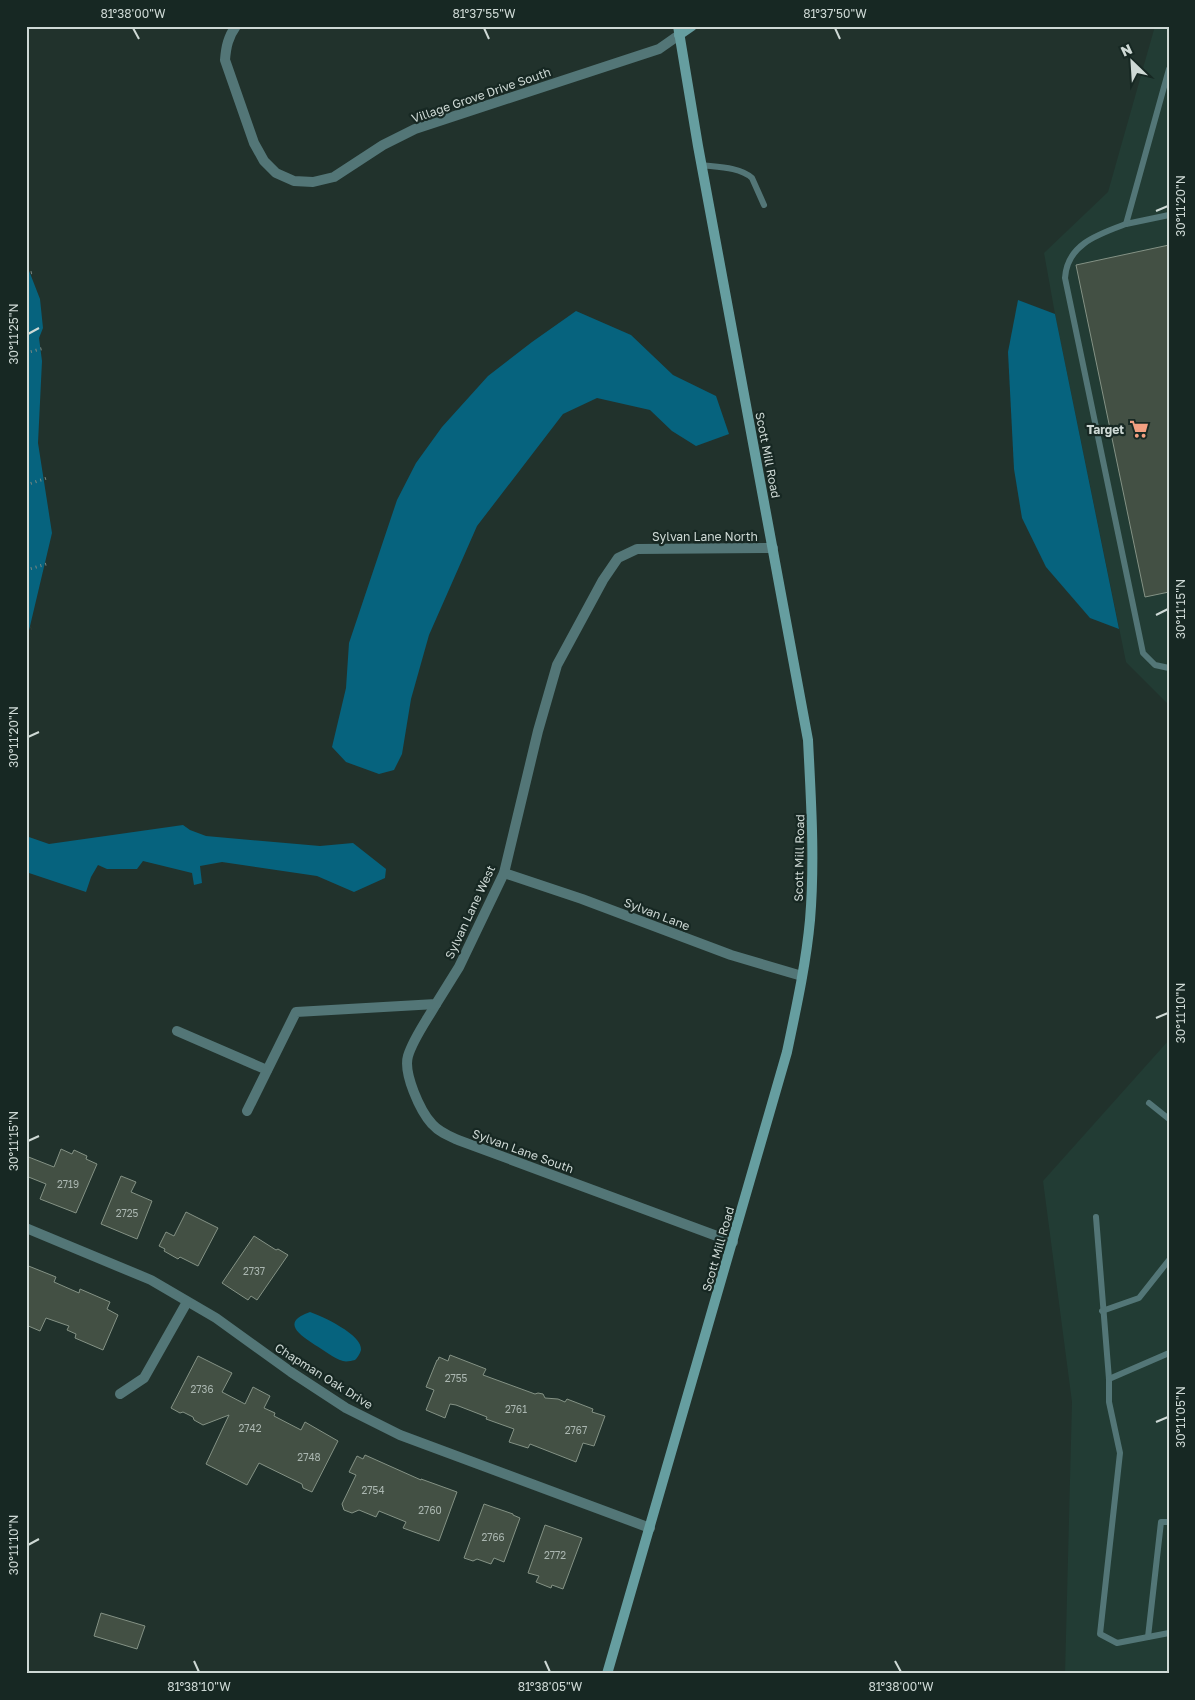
<svg xmlns="http://www.w3.org/2000/svg" width="1195" height="1700" font-family="'Golos Text',sans-serif">
<style>
.built{fill:#223c34}
.water{fill:#06637e}
.building{fill:#435044;stroke:#849285}
.lines{fill:none;stroke-linecap:round;stroke-linejoin:round}
.path{stroke:#798782;stroke-width:3;stroke-dasharray:1 4;stroke-linecap:butt}
.lane{stroke:#537677;stroke-width:6}
.street{stroke:#537677;stroke-width:10}
.secondary{stroke:#669ea0;stroke-width:10}
.ticks{fill:none;stroke:#ced9d5;stroke-width:2}
.labels{text-anchor:middle;dominant-baseline:central;stroke-width:4.5;stroke-linejoin:round;paint-order:stroke}
.number-label{font-size:10px;fill:#abb7b1}
.street-label{font-size:12px;fill:#ced9d5;stroke:#172823}
.poi-label{font-size:12px;font-weight:bold;fill:#ced9d5;stroke:#172823;text-anchor:end}
.neatline{fill:none;stroke:#ced9d5;stroke-width:2}
.ticks-label{font-size:12px;text-anchor:middle;fill:#ced9d5}
</style>
<rect width="100%" height="100%" fill="#21322c"/>
<g class="built">
<polygon points="1155,26 1169,26 1169,705 1126,662 1055,314 1044,253 1108,192"/>
<polygon points="1169,1040 1169,1674 1065,1674 1072,1402 1043,1181"/>
</g>
<g class="water">
<polygon points="26,263 40,299 43,328 39,338 42,361 38,443 52,533 26,643"/>
<polygon points="1018,300 1055,314 1119,629 1090,618 1046,567 1022,518 1014,469 1008,352"/>
<polygon points="576,311 631,335 673,375 716,396 729,434 696,446 672,431 650,410 597,398 563,414 477,526 429,635 411,699 402,754 394,770 379,774 346,762 332,747 346,688 349,643 397,500 416,463 442,427 488,376 532,342"/>
<polygon points="183,825 190,830 206,836 320,846 353,843 386,869 385,878 354,892 317,876 222,862 200,866 202,883 194,885 192,873 143,861 137,869 107,869 98,865 91,877 86,892 26,872 26,836 49,844"/>
<path d="M310 1312C322 1316 363 1335 361 1350 360 1354 357 1358 355 1360 351 1361 346 1362 343 1361 333 1358 324 1350 315 1345 300 1335 280 1322 310 1312Z"/>
</g>
<g class="building">
<polygon points="1169,245 1169,592 1145,597 1076,265"/>
<polygon points="61,1149 72,1154 74,1150 87,1156 86,1159 97,1164 76,1213 40,1199 46,1184 26,1176 26,1156 54,1167"/>
<polygon points="121,1176 136,1182 131,1192 152,1201 137,1239 101,1224"/>
<polygon points="186,1212 218,1228 198,1266 180,1257 178,1259 164,1251 165,1249 159,1246 166,1232 174,1236"/>
<polygon points="254,1236 276,1250 278,1249 288,1255 257,1300 251,1296 248,1300 222,1283"/>
<polygon points="26,1265 56,1277 54,1282 79,1293 80,1289 110,1302 107,1309 118,1315 103,1350 75,1338 76,1334 67,1330 69,1326 46,1318 40,1331 26,1325"/>
<polygon points="450,1355 486,1369 483,1375 535,1394 538,1393 543,1394 545,1398 558,1399 565,1402 567,1399 593,1409 592,1412 605,1416 594,1446 583,1443 576,1462 530,1444 528,1448 509,1442 514,1429 486,1419 487,1417 456,1405 450,1404 445,1418 426,1410 434,1390 426,1387 437,1360 438,1360 439,1357 448,1361"/>
<polygon points="198,1356 232,1373 222,1392 245,1404 253,1387 270,1396 264,1408 275,1413 274,1416 301,1430 305,1422 338,1441 312,1492 303,1488 302,1484 259,1463 247,1485 206,1464 229,1415 203,1425 194,1420 193,1417 183,1412 180,1413 171,1408"/>
<polygon points="365,1455 421,1480 421,1479 457,1492 439,1541 403,1528 406,1522 379,1511 376,1517 359,1510 352,1513 344,1510 342,1504 356,1475 349,1472 357,1456 363,1459"/>
<polygon points="484,1504 513,1514 513,1515 520,1518 504,1562 494,1558 491,1564 477,1559 473,1561 464,1558"/>
<polygon points="545,1525 582,1538 563,1589 552,1585 551,1588 536,1582 539,1576 528,1573"/>
<polygon points="101,1613 145,1626 137,1649 94,1636"/>
</g>
<g class="lines">
<g class="path">
<polyline points="26,274 34,272"/>
<polyline points="26,353 44,348"/>
<polyline points="26,485 47,478"/>
<polyline points="26,570 50,563"/>
<polyline points="26,629 31,628"/>
</g>
<g class="lane">
<polyline points="1169,69 1126,224 1169,215"/>
<path d="M701 165C717 167 740 167 752 178L764 205"/>
<path d="M1126 224C1099 234 1067 244 1065 278L1143 653 1155 665 1169 668"/>
<polyline points="1149,1103 1169,1119"/>
<polyline points="1096,1217 1109,1379 1109,1402 1120,1453 1100,1634 1117,1643 1169,1633"/>
<polyline points="1102,1311 1139,1298 1169,1260"/>
<polyline points="1109,1379 1169,1353"/>
<polyline points="1148,1637 1161,1522 1169,1522"/>
</g>
<g class="street">
<path d="M236 26C228 37 226 47 225 60L254 143 264 161 276 173 294 181 313 182 334 177 383 145 415 129 659 49 679 35"/>
<polyline points="504,873 582,899 731,955 802,976"/>
<path d="M436 1004C427 1020 413 1039 408 1056 403 1073 420 1111 432 1124 439 1132 449 1136 458 1140L733 1242"/>
<polyline points="177,1031 267,1070"/>
<polyline points="247,1111 296,1012 436,1004 459,967 504,873 538,731 557,665 603,580 618,558 637,549 773,548"/>
<polyline points="26,1228 151,1280 216,1318 291,1372 346,1408 400,1435 650,1528"/>
<polyline points="120,1394 144,1378 187,1302"/>
</g>
<g class="secondary">
<polyline points="679,35 692,26"/>
<path d="M607 1674 787 1052C796 1009 806 964 810 920 815 860 811 800 808 740L698 146 678 26"/>
</g>
</g>
<path class="ticks" d="M133 28 139 39M484 28 489 39M835 28 840 39M1156 211 1168 206M28 334 39 328M1156 615 1168 609M28 737 39 732M1156 1018 1168 1013M28 1141 39 1136M1156 1422 1168 1417M28 1545 39 1539M194 1661 199 1672M545 1661 550 1672M895 1661 901 1672"/>
<defs>
<g id="supermarket-bare" transform="scale(1.5)"><path d="M-6-5.5h2.5l.6 2H6L4.5 2H-2.5L-4.4-4H-6ZM-1.5 3.2a1.3 1.3 0 1 0 .1 0ZM3 3.2a1.3 1.3 0 1 0 .1 0Z" fill="#f2a081" stroke="#172823" stroke-width="2.5" paint-order="stroke"/></g>
</defs>
<g fill-rule="evenodd">
<use href="#supermarket-bare" x="1139" y="429"/>
</g>
<g class="labels">
<g class="number-label">
<text x="68" y="1184">2719</text>
<text x="127" y="1213">2725</text>
<text x="254" y="1271">2737</text>
<text x="456" y="1378">2755</text>
<text x="202" y="1389">2736</text>
<text x="516" y="1409">2761</text>
<text x="250" y="1428">2742</text>
<text x="576" y="1430">2767</text>
<text x="309" y="1457">2748</text>
<text x="373" y="1490">2754</text>
<text x="430" y="1510">2760</text>
<text x="493" y="1537">2766</text>
<text x="555" y="1555">2772</text>
</g>
<g class="street-label">
<text transform="translate(481 95) rotate(-19)">Village Grove Drive South</text>
<text transform="translate(768 455) rotate(79)">Scott Mill Road</text>
<text x="705" y="536">Sylvan Lane North</text>
<text transform="translate(799 858) rotate(-89)">Scott Mill Road</text>
<text transform="translate(470 912) rotate(-65)">Sylvan Lane West</text>
<text transform="translate(657 914) rotate(21)">Sylvan Lane</text>
<text transform="translate(523 1151) rotate(20)">Sylvan Lane South</text>
<text transform="translate(718 1249) rotate(-74)">Scott Mill Road</text>
<text transform="translate(324 1376) rotate(32)">Chapman Oak Drive</text>
</g>
<g class="poi-label">
<text x="1124" y="429">Target</text>
</g>
</g>
<rect width="1195" height="1700" fill="none" stroke="#172823" stroke-width="55"/>
<g transform="translate(1132 62) rotate(335)" stroke="#172823" stroke-width="4" paint-order="stroke">
<path d="M0-4L9 19L0 12L-9 19Z" fill="#ced9d5"/>
<text y="-8" font-size="14" font-weight="bold" text-anchor="middle" fill="#ced9d5">N</text>
</g>
<rect x="28" y="28" width="1140" height="1644" class="neatline"/>
<g class="ticks-label">
<text x="133" y="18">81°38'00"W</text>
<text x="484" y="18">81°37'55"W</text>
<text x="835" y="18">81°37'50"W</text>
<text transform="translate(1181 206) rotate(-90)" y="4">30°11'20"N</text>
<text transform="translate(14 334) rotate(-90)" y="4">30°11'25"N</text>
<text transform="translate(1181 609) rotate(-90)" y="4">30°11'15"N</text>
<text transform="translate(14 737) rotate(-90)" y="4">30°11'20"N</text>
<text transform="translate(1181 1013) rotate(-90)" y="4">30°11'10"N</text>
<text transform="translate(14 1141) rotate(-90)" y="4">30°11'15"N</text>
<text transform="translate(1181 1417) rotate(-90)" y="4">30°11'05"N</text>
<text transform="translate(14 1545) rotate(-90)" y="4">30°11'10"N</text>
<text x="199" y="1691">81°38'10"W</text>
<text x="550" y="1691">81°38'05"W</text>
<text x="901" y="1691">81°38'00"W</text>
</g>
</svg>
